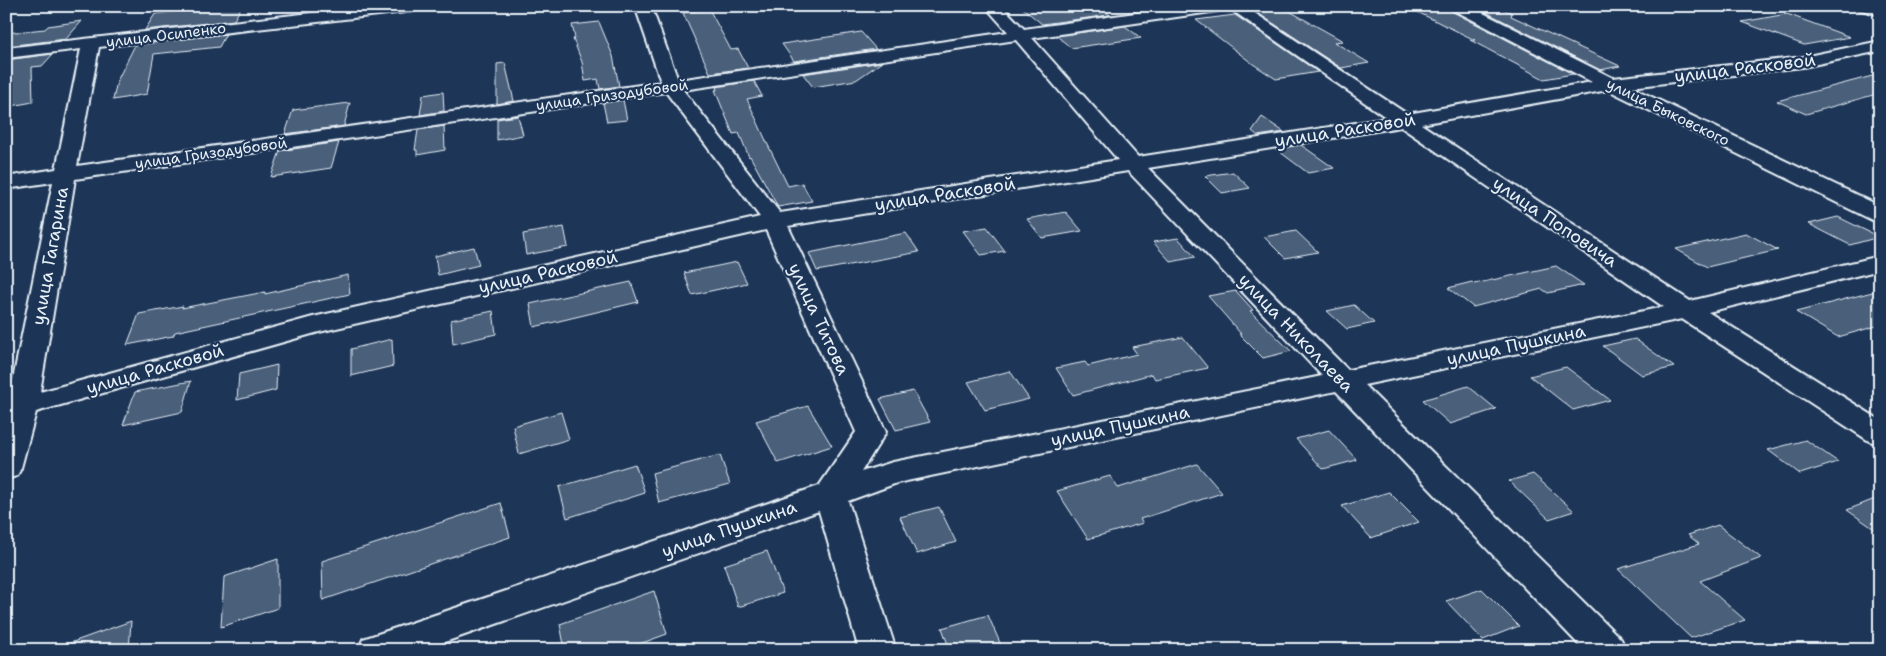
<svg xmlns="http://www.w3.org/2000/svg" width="1886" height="656" font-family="'Shantell Sans',sans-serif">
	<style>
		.building { fill: #495e7a; stroke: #e8f1f8 }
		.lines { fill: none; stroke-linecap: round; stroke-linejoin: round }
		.lane-casing { stroke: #e8f1f8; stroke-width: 4 }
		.street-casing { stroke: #e8f1f8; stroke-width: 4 }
		.lane { fill: #1d3557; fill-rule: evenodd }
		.street { fill: #1d3557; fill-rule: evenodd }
		.labels { text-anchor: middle; stroke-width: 4.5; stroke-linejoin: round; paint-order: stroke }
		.far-street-label { font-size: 15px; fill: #e8f1f8; stroke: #1d3557 }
		.street-label { font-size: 18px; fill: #e8f1f8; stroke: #1d3557 }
	</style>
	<rect width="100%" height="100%" fill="#1d3557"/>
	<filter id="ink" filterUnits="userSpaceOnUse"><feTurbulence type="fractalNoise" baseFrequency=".02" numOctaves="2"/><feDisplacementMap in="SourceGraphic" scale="10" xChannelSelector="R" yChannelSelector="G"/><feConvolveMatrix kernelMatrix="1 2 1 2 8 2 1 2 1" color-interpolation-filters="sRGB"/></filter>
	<g filter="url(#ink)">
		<g class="building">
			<path d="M228,6H242L234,20L145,30L155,14Z"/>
			<path d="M1020,6H1098L1110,15L1042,24Z"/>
			<path d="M1405,6H1447L1451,11L1573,74L1544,79L1470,40H1475Z"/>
			<path d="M1474,6H1497L1512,13L1511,16L1620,66L1600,70Z"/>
			<path d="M1284,8L1343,41L1334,42L1369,63L1341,68L1256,12Z"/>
			<path d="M709,9L731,50L738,49L748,68L710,73L683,13Z"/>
			<path d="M1787,14L1850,37L1804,45L1742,22Z"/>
			<path d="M1235,15L1318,72L1276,79L1253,64L1196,20Z"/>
			<path d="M82,21L66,39L6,46V33L45,29L48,26Z"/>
			<path d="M599,22L613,56L619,86L600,89L598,79L585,81L582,62L573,39L575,38L572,25Z"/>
			<path d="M1125,26L1141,38L1071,48L1057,36Z"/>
			<path d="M861,32L876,49L794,61L782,44Z"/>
			<path d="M226,34L219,47L154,54L147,94L113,100L117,81L135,45Z"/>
			<path d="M53,54L42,66L32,67L33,102L6,107V60Z"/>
			<path d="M882,62L856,80L813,87L803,74Z"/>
			<path d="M505,63L514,101L497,104V64Z"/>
			<path d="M1880,74V93L1806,114L1777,101Z"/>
			<path d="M754,81L762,96L747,99L768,145L788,186L802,183L812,201L778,207L750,156L749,157L739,133L733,134L715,90H717L716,87Z"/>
			<path d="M443,92L444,111L420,115L423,95Z"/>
			<path d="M623,100L627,120L607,122L603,103Z"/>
			<path d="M350,103L344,126L285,134L293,110Z"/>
			<path d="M518,116L523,135L497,140V119Z"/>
			<path d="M1262,117L1284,132L1258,136L1252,131Z"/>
			<path d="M444,126L445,150L417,155V150H415L418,130Z"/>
			<path d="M339,142L331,168L271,177L280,151Z"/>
			<path d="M1301,145L1334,168L1308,173L1276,149Z"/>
			<path d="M1233,172L1250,188L1222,193L1205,176Z"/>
			<path d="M1066,212L1082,231L1042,238L1027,219Z"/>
			<path d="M1838,217L1879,237L1850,245L1809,224Z"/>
			<path d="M564,227L568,247L526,255L523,234Z"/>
			<path d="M987,227L1005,251L981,255L963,231Z"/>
			<path d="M1296,231L1318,252L1285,258L1264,237Z"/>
			<path d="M906,233L919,252L817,271L809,253Z"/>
			<path d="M1746,233L1778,250L1707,267L1676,249Z"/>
			<path d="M1178,238L1195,257L1171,262L1153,242Z"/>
			<path d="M474,247L479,265L438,275L435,256Z"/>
			<path d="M737,262L747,283L692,295L684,273Z"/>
			<path d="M1556,266L1584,285L1548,293L1542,289L1473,307L1448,288L1472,282L1474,284Z"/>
			<path d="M348,275L350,294L175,332L173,336L127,345L139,314L183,306L182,308L265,292V294Z"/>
			<path d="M631,282L638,302L534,327L530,304Z"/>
			<path d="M1880,290V325L1838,337L1796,312Z"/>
			<path d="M1236,291L1253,310L1250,311L1291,351L1263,358L1239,334H1241L1208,296Z"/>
			<path d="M1354,305L1374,323L1347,329L1327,311Z"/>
			<path d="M493,311L496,334L453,344L451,320Z"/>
			<path d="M1183,337L1208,368L1155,379L1152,374L1073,395L1056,368L1085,362L1088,366L1137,354L1132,347Z"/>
			<path d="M392,339L393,366L351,376V349Z"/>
			<path d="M1635,339L1674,367L1642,375L1603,346Z"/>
			<path d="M277,365L276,390L237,400L239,374Z"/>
			<path d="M1566,367L1610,400L1573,410L1530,376Z"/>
			<path d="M1010,371L1029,399L985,410L968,382Z"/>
			<path d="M191,381L182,412L123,425L135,392Z"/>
			<path d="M1468,386L1496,409L1450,424L1423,400Z"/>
			<path d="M913,391L930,422L896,430L880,399Z"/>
			<path d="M808,406L832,446L778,463L756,421Z"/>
			<path d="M561,412L569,439L519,454L513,426Z"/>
			<path d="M1329,430L1357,460L1323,469L1296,439Z"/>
			<path d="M1806,440L1838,462L1800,474L1768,450Z"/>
			<path d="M720,455L730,484L659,503L652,473Z"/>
			<path d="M635,464L645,493L567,518L559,487Z"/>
			<path d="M1197,464L1222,493L1140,519L1143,523L1088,539L1057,491L1110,476L1118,488Z"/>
			<path d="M1533,474L1574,511L1549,519L1509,481Z"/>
			<path d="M1389,492L1419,522L1371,538L1342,506Z"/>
			<path d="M1880,497V533L1847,510Z"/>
			<path d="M501,503L510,537L323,600L322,561Z"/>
			<path d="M939,507L956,542L917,554L900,517Z"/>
			<path d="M1718,525L1761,558L1700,581L1745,620L1691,638L1618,569L1699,544L1688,535Z"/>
			<path d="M767,551L783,593L738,607L724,565Z"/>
			<path d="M278,559V608L221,627L224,577Z"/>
			<path d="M1482,589L1519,626L1483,640L1446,601Z"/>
			<path d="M654,591L667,634L623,650H565L560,624Z"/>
			<path d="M988,615L1003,650H950L942,628Z"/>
			<path d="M131,621L129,650H60L59,647Z"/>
		</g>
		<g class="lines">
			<defs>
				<path id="lane" d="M1847,6H1862L1880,10V15Z"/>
				<g id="street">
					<path d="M371,6H422L419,9L414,11L99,47L77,166L661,82L635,6H651L678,80L1008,32L985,6H1002L1024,29L1184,6H1244L1407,114L1592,82L1452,9L1449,6H1469L1613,78L1803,57L1880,41V51L1803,67L1631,87L1880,206V222L1872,220L1608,90L1421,124L1690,301L1880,256V270L1708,312L1880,420V444L1869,441L1682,319L1364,385L1621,639L1626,650H1584L1336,391L897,483L848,501L896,650H859L819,511L422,650H358L363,639L819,486L856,432L766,230L319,332L36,412L21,468L17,476L6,479V414L53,182L6,189V177L56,169L81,49L6,58V48ZM1226,6L1387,118L1138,157L1032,38L1218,11L1223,9ZM1016,40L1118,160L780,213L683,90ZM666,92L760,217L313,317L40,392L75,179ZM1401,127L1664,307L1348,370L1148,168ZM1128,171L1322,376L893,462L861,472L886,432L788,226Z"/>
					<path d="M1870,6H1880V12L1873,9Z"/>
				</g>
			</defs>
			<use href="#lane" class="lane-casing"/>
			<use href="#street" class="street-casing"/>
			<use href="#lane" class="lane"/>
			<use href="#street" class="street"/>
		</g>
	</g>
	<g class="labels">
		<g class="far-street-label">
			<text transform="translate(166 35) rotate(-7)" y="5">улица Осипенко</text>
			<text transform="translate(612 95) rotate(-8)" y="5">улица Гризодубовой</text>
			<text transform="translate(1668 112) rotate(26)" y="5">улица Быковского</text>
			<text transform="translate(211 153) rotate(-8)" y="5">улица Гризодубовой</text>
		</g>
		<g class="street-label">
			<text transform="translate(1745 68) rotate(-7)" y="6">улица Расковой</text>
			<text transform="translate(1345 130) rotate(-9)" y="6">улица Расковой</text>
			<text transform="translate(945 194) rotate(-9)" y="6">улица Расковой</text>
			<text transform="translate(1555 222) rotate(34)" y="6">улица Поповича</text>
			<text transform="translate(50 256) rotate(-80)" y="6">улица Гагарина</text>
			<text transform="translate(548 272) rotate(-13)" y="6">улица Расковой</text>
			<text transform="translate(819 319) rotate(65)" y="6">улица Титова</text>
			<text transform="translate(1296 333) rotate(46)" y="6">улица Николаева</text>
			<text transform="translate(1516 345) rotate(-12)" y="6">улица Пушкина</text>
			<text transform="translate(155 369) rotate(-16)" y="6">улица Расковой</text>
			<text transform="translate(1120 426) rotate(-12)" y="6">улица Пушкина</text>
			<text transform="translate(729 529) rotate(-19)" y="6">улица Пушкина</text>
		</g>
	</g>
	<rect width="1886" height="656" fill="none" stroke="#1d3557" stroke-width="25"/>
	<rect x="12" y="12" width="1861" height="631" fill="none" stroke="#e8f1f8" stroke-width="2" filter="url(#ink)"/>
</svg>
